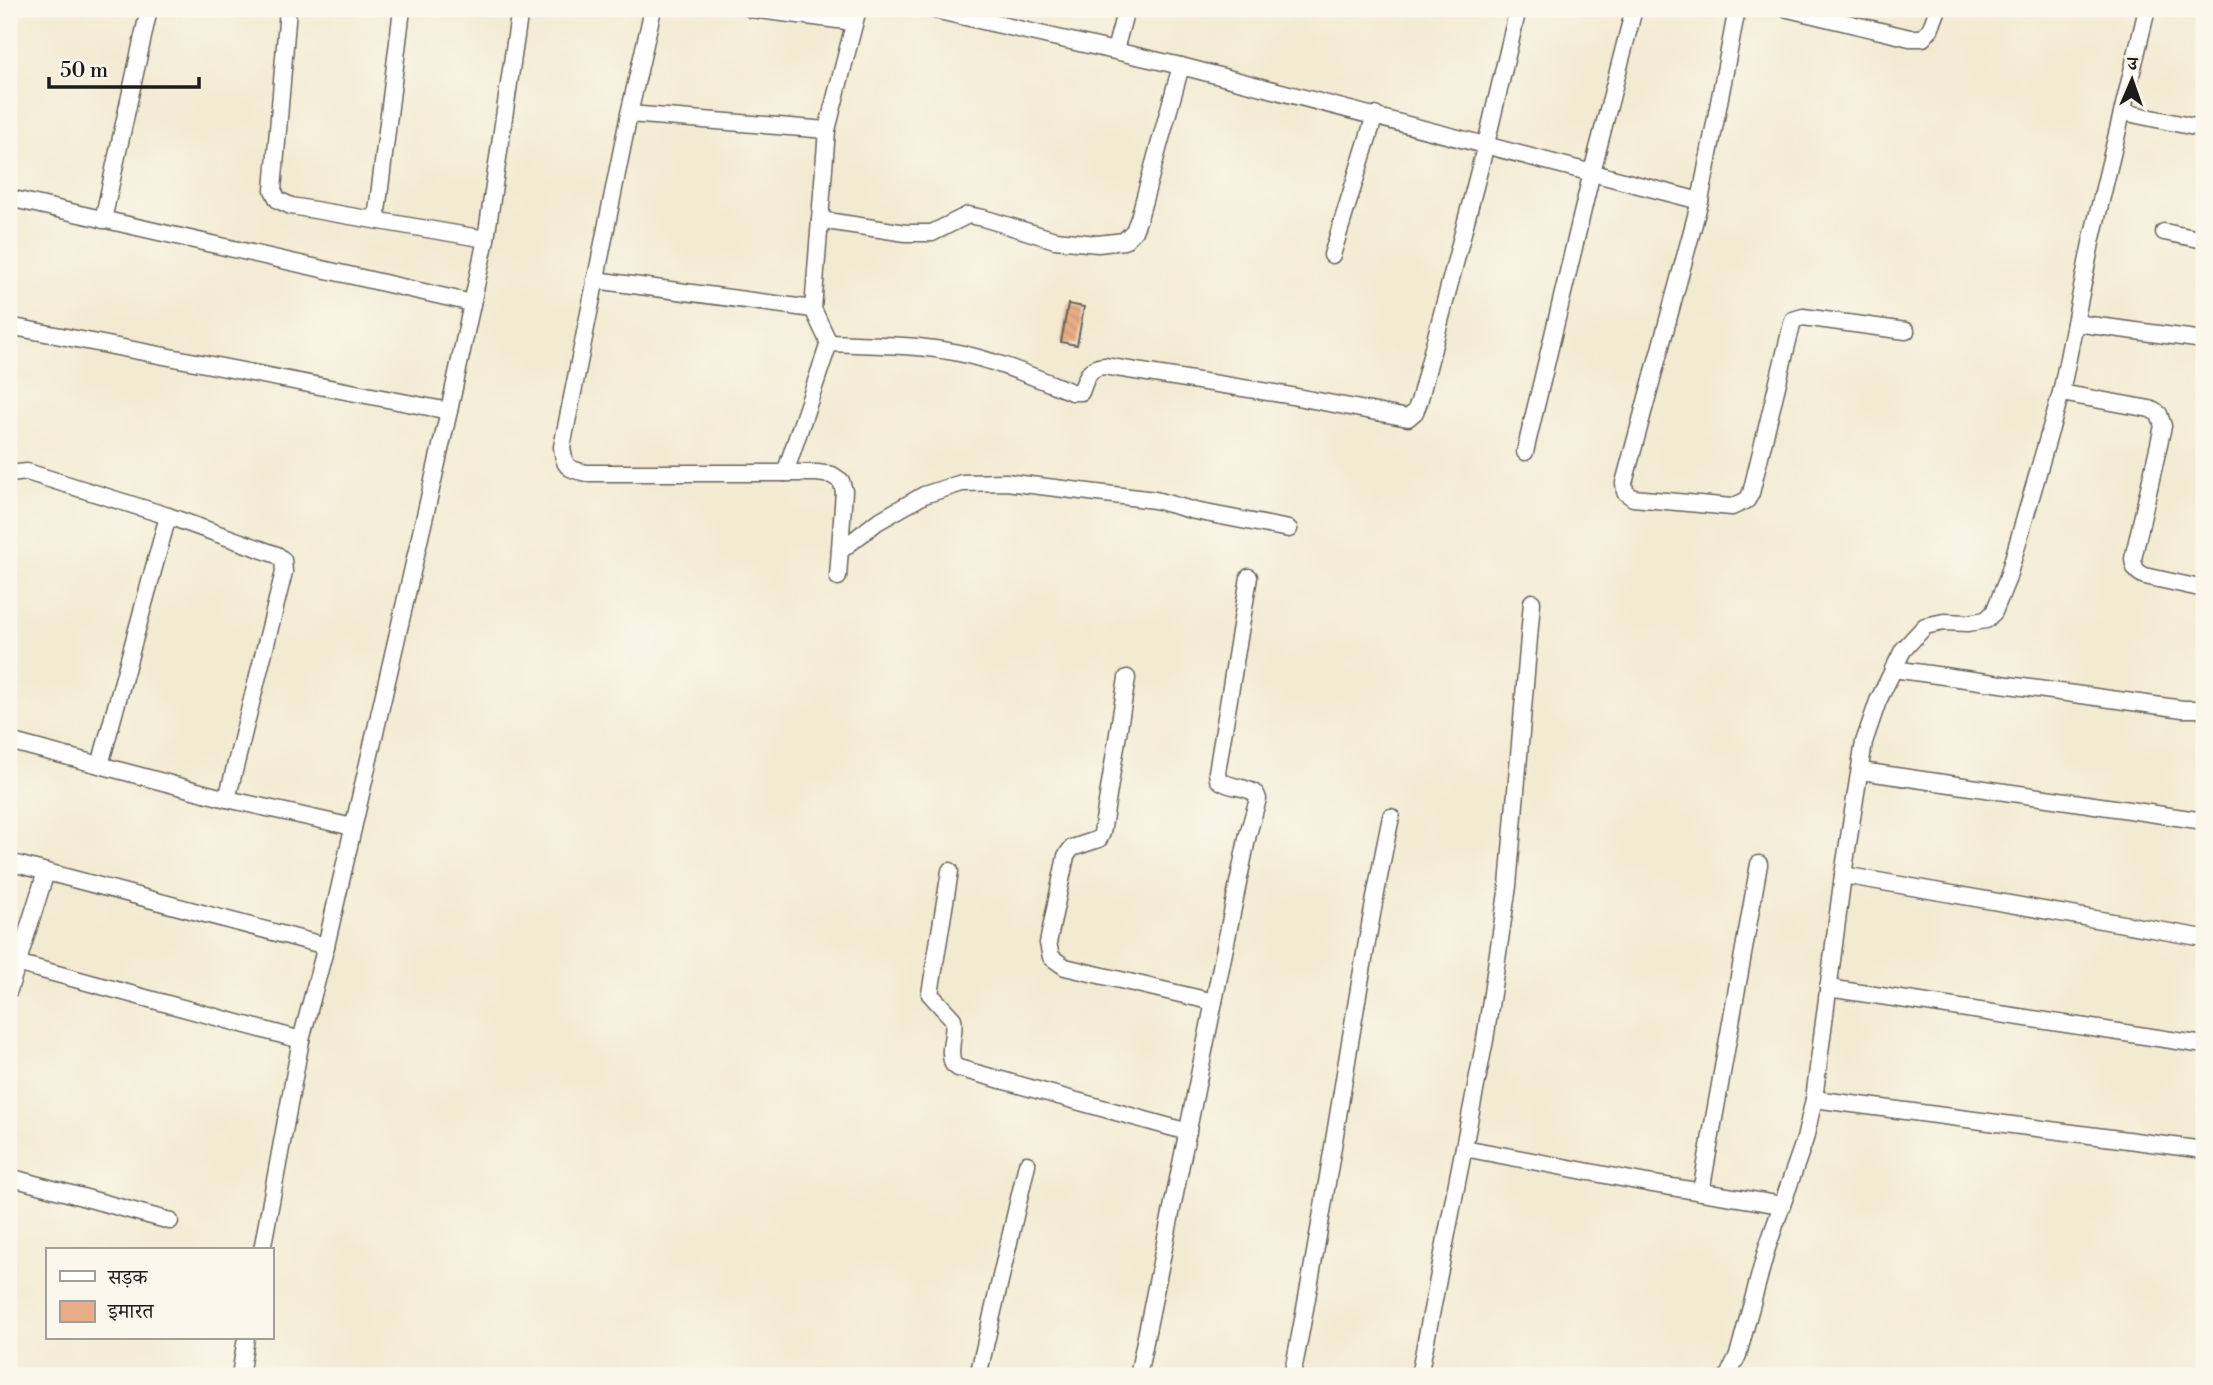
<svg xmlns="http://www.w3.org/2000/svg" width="2213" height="1385" font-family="'Libre Bodoni','Noto Serif Devanagari',serif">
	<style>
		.building { fill: url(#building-back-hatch) }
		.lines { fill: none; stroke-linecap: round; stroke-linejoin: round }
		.minor-casing { stroke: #67645c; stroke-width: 19 }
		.minor { stroke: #fff; stroke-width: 16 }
	</style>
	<defs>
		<pattern id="building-back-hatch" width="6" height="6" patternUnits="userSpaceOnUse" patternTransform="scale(1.75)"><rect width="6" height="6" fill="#e9ae87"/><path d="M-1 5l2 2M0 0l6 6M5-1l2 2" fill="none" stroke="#c79574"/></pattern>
	</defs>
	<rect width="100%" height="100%" fill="#fbf7ec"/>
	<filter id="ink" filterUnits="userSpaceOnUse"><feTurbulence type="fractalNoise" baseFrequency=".0143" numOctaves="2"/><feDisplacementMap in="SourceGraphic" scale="14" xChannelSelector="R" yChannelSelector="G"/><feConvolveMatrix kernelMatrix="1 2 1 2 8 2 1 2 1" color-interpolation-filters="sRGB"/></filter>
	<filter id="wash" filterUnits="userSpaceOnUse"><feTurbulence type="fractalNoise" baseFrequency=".00686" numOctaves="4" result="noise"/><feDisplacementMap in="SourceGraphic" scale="28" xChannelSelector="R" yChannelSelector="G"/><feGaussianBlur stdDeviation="1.57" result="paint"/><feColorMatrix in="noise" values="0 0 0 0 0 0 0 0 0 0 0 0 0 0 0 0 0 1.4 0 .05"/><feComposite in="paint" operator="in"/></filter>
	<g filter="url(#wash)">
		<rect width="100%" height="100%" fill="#f3ead2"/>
		<g id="blocks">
			<path class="building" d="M1068,304L1084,307L1077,345L1061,342Z"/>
		</g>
	</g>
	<g filter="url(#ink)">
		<use href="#blocks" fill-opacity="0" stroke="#67645c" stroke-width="2"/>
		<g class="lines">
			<defs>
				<g id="minor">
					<path d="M288,9L273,190L278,200L291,206L486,239"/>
					<path d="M653,9L629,114L562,447C565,468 566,468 586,473H817L832,475L841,481L844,491L838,577"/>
					<path d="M751,9L854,22"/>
					<path d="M930,9L1181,66L1700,201"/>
					<path d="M1737,9L1700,201L1624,483L1625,492L1633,498L1732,507L1747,500L1751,493L1793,320L1803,317L1906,331"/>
					<path d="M1788,9L1910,38H1923L1930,30L1938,9"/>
					<path d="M1115,50L1126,9"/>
					<path d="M2123,112L2204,129"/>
					<path d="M629,114L827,130"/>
					<path d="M9,198L472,303"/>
					<path d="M103,220L149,9"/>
					<path d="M376,220L402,9"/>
					<path d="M820,220L906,233H932L968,215L983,218L1055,240L1098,244L1124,241L1134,231L1139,218L1181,66"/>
					<path d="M2164,232L2204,240"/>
					<path d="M1332,255L1375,115"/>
					<path d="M595,280L813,309"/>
					<path d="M2075,323L2204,340"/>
					<path d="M9,326L449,411"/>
					<path d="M829,343C870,345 913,344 954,352C995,360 1034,377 1072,392H1081C1086,379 1088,367 1104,366L1281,394L1408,418L1415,412L1419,402L1486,144L1518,9"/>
					<path d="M2061,393L2150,409L2159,414L2163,426L2133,559C2134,568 2136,572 2145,576L2204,589"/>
					<path d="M1525,452L1592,172L1634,9"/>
					<path d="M785,473L829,343L813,309L827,130L858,9"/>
					<path d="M9,474L27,472L168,516"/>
					<path d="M840,551L877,522L924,495L962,483L1006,482L1155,500L1195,511L1289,529"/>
					<path d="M1893,669L2183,709H2204"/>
					<path d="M1127,678L1102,833L1099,839L1072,848L1066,856L1048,943L1051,957L1065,967L1214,1002"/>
					<path d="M9,741L227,799L353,827"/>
					<path d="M100,765L168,516L277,555L283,560L284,572L227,799"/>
					<path d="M1861,771L2204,821"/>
					<path d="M9,862L326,946"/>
					<path d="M950,871L930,994L953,1019C956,1034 947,1049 953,1064L958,1068L1188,1132"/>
					<path d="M1843,875L2204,938"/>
					<path d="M9,961L301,1040"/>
					<path d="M1828,988L2204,1045"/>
					<path d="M9,990L46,872"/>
					<path d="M1814,1099L2204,1150"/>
					<path d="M1464,1148L1647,1183L1782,1205"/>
					<path d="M9,1177L170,1221"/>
					<path d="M1701,1192L1759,864"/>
					<path d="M262,1250L301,1040L326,946L449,411L486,239L520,9"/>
					<path d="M240,1376L246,1338"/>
					<path d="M978,1376L1027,1164"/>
					<path d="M1138,1376L1248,834L1258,799L1256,794C1245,785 1229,789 1218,779L1217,772L1249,577"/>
					<path d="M1292,1376C1330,1191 1352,1003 1391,817"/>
					<path d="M1419,1376L1485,1040L1508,886L1532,602"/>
					<path d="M1728,1376L1738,1355L1767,1248L1805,1139L1814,1099L1843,875L1864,742L1878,701L1903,650L1925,626L1944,622L1968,623L1986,620L1994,612L2007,580L2061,393L2092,238L2147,9"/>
				</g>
			</defs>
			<use href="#minor" class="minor-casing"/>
			<use href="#minor" class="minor"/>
		</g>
	</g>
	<rect width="2213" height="1385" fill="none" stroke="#fbf7ec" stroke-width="35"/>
	<rect x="46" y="1248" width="228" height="91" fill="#fbf7ec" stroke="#a29f99" stroke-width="2"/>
	<rect x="60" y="1271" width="35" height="10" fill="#ffffff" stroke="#a29f99" stroke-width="2"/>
	<text x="108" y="1284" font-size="21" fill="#1c1c1c">सड़क</text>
	<rect x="60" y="1301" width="35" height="21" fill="#e9ae87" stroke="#a29f99" stroke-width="2"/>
	<text x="108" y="1318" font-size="21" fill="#1c1c1c">इमारत</text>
	<g transform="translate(2132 80) rotate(2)" stroke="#fbf7ec" stroke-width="5" paint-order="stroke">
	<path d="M0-5L12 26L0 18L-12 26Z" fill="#1c1c1c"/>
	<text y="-10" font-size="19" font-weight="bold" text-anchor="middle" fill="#1c1c1c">उ</text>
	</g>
	<path d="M49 77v10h150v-10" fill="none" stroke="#1c1c1c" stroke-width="3.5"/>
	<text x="60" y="77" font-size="21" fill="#1c1c1c" stroke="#fbf7ec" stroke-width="5" paint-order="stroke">50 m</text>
</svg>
